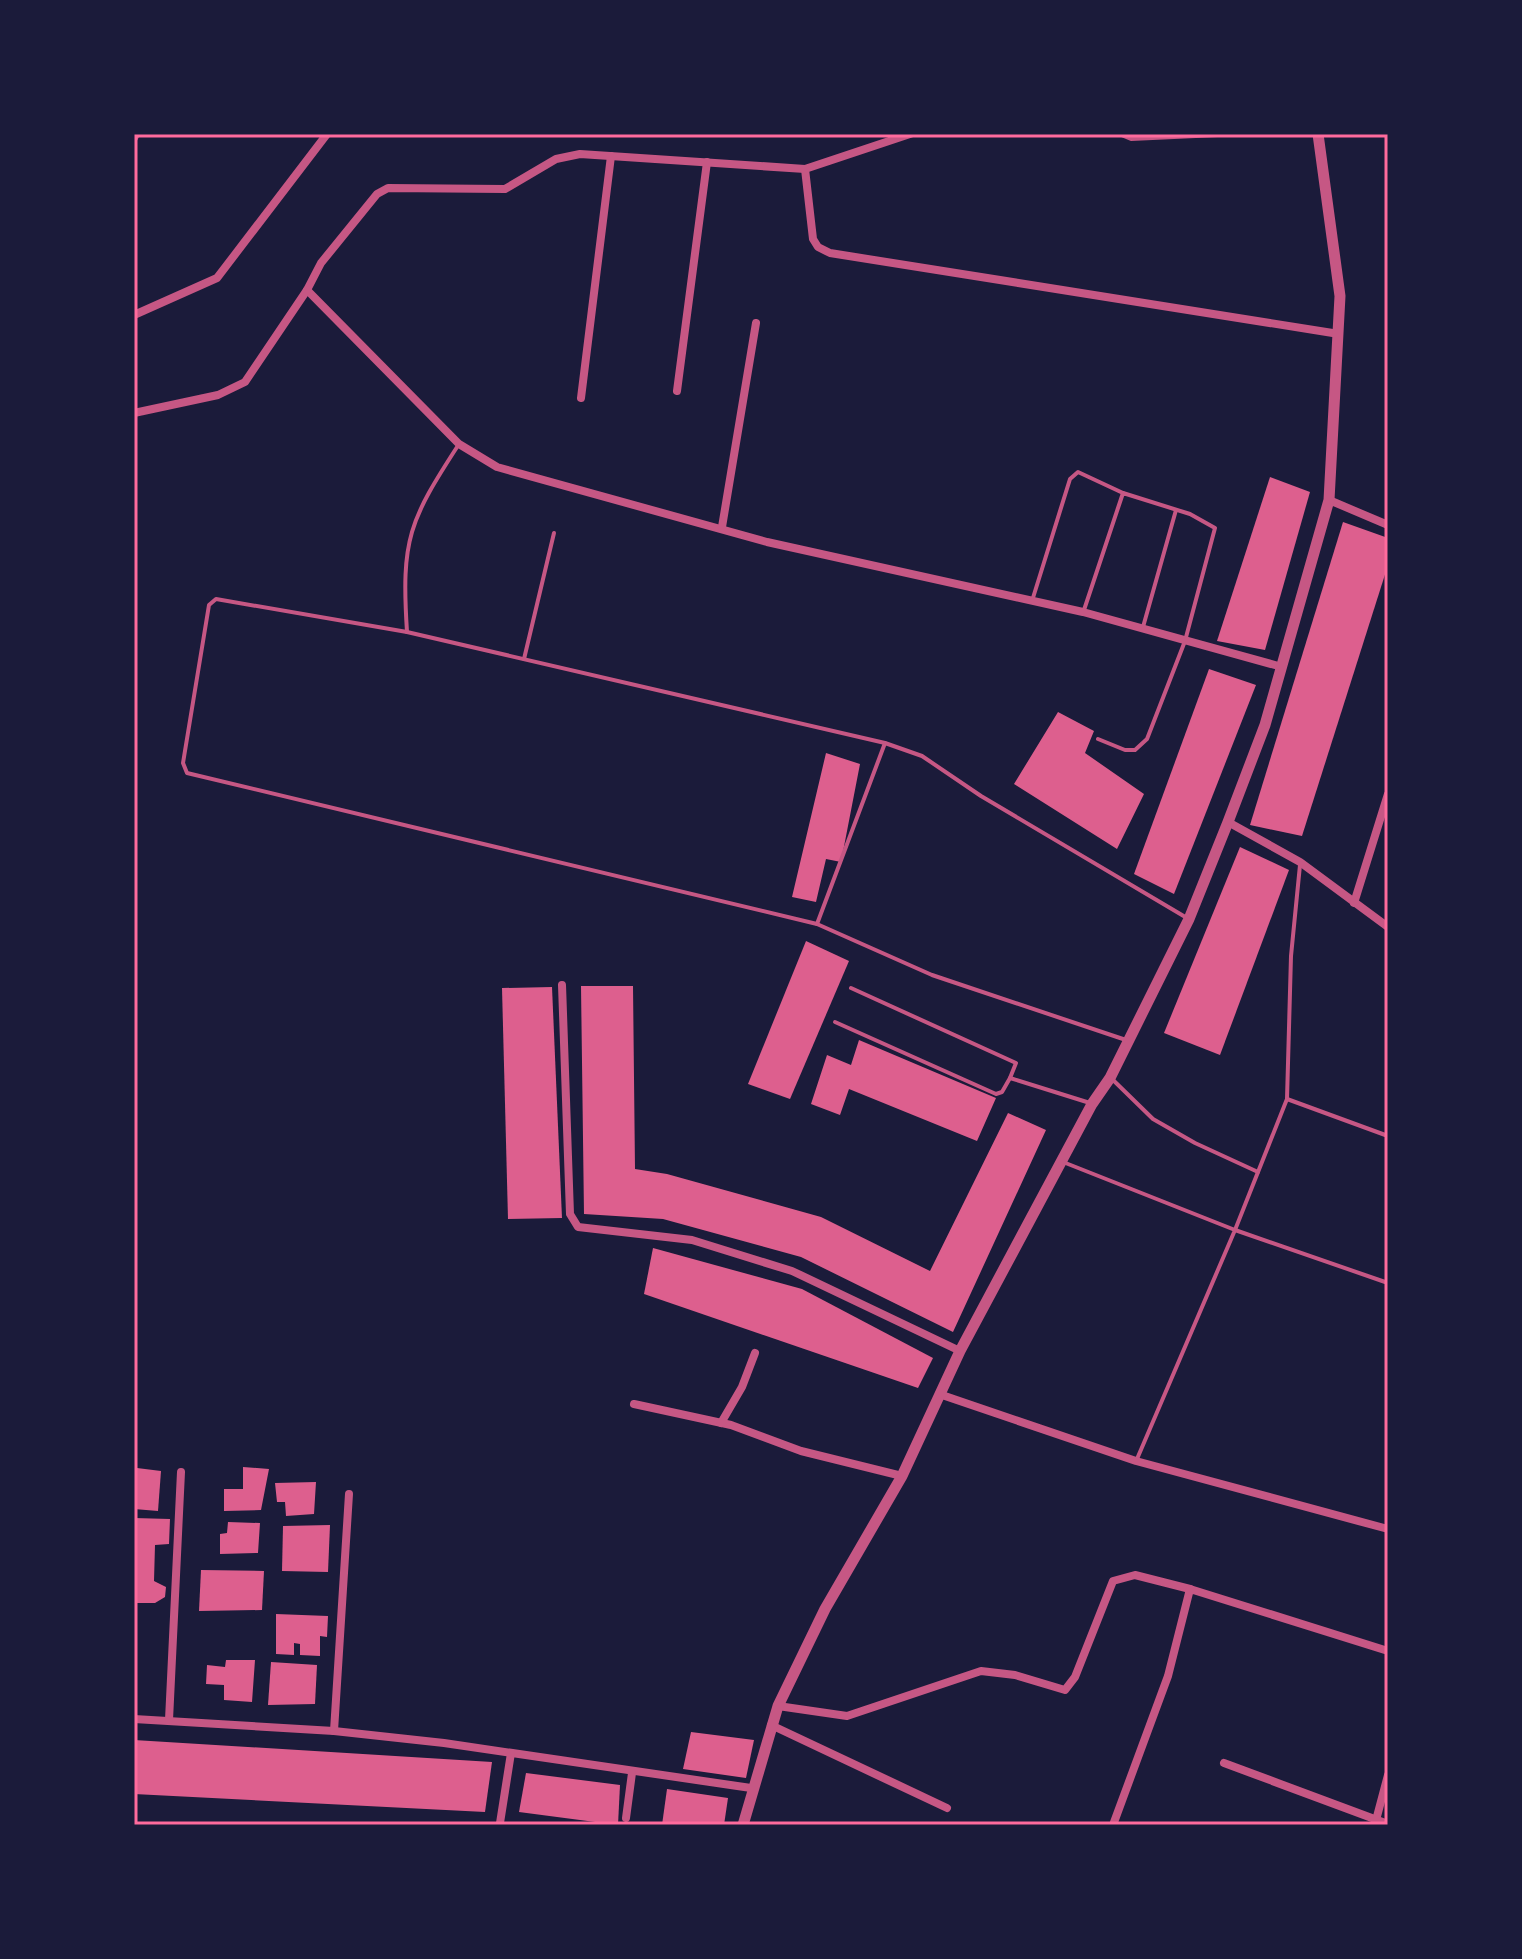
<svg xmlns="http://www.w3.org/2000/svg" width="1522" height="1959" font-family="'Source Sans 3',sans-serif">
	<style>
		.building { fill: #dd5f8e }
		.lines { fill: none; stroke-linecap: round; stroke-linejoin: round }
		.service { stroke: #c65784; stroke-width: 4 }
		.minor { stroke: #c65784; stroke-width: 8 }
		.tertiary { stroke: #c65784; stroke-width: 11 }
		.neatline { fill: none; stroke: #ff6b9d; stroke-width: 3 }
	</style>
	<rect width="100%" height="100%" fill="#1b1b3a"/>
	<g class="building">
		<path d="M1270,477L1310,492L1265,650L1217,641Z"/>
		<path d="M1343,522L1388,538V565L1302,836L1250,825Z"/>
		<path d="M1209,669L1256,685L1174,894L1134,874Z"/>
		<path d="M1058,712L1094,731L1085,753L1144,794L1117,849L1014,784Z"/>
		<path d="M826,753L860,764L841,862L826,859L816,902L792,897Z"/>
		<path d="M1240,847L1289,870L1220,1055L1164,1033Z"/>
		<path d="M806,941L849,961L790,1099L748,1084Z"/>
		<path d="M581,986H633L635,1169L667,1174L821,1217L930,1271L1008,1113L1046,1130L953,1332L801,1257L663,1219L584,1214Z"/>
		<path d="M552,987L562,1218L508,1219L502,988Z"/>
		<path d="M859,1040L996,1098L977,1141L849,1089L840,1115L811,1104L827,1055L851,1065Z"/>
		<path d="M653,1248L802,1289L933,1358L918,1388L644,1294Z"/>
		<path d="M243,1467L269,1469L261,1510L224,1511V1489H243Z"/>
		<path d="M137,1468L161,1471L158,1511L134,1509Z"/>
		<path d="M316,1482L314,1514L286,1516L285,1502H277L275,1483Z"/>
		<path d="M134,1518L170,1519L169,1544L155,1545L154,1581L166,1587L165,1597L155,1603H134Z"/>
		<path d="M228,1522L260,1523L258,1553L220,1554V1534L227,1533Z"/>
		<path d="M330,1525L328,1572L282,1571L283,1526Z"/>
		<path d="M201,1570L264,1571L262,1610L199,1611Z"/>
		<path d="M276,1614L328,1616L327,1637L320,1636V1656L300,1655V1644L294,1643V1655L276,1654Z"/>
		<path d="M226,1660H255L252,1702L224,1700V1685L206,1684L207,1665L225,1667Z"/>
		<path d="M271,1662L317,1665L315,1704L268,1705Z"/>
		<path d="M691,1732L754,1740L746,1778L683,1769Z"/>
		<path d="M134,1740L492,1762L485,1812L134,1794Z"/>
		<path d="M526,1773L620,1785L618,1825L519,1812Z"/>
		<path d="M667,1789L728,1798L724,1825H662Z"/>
	</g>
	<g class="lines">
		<g class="service">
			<path d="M1119,134L1131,139L1239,134"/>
			<path d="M1032,601L1070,479L1078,472L1123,493"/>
			<path d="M1084,610L1123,493L1190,514L1215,528L1185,641L1147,739L1135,750H1125L1098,739"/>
			<path d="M1143,627L1176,510"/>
			<path d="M407,632C401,539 409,521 459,444"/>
			<path d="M524,659L554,533"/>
			<path d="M1300,865L1291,956L1287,1099L1235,1230L1388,1283"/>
			<path d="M817,924L885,743"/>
			<path d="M851,988L1016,1063L1010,1078L1090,1103"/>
			<path d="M835,1022L996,1094L1002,1092L1010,1078"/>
			<path d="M1126,1040L932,975L817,924L187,773L183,763L209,605L216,599L407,632L885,743L922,756L981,796L1187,918"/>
			<path d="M1112,1079L1153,1119L1195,1143L1258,1172"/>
			<path d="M1287,1099L1388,1136"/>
			<path d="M1063,1162L1235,1230L1137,1459"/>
		</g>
		<g class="minor">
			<path d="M134,138L136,134"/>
			<path d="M805,169L813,239L818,247L830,253L1339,334"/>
			<path d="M307,290L459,444L497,467L767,542L1083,612L1282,667"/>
			<path d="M134,315L217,278L327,134"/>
			<path d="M677,391L707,162"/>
			<path d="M581,398L611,156"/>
			<path d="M134,413L218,395L245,382L307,290L321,263L377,194L388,188L505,189L556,159L580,154L805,169L910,134"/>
			<path d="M1329,500L1388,525"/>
			<path d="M722,527L756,323"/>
			<path d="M1228,822L1300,862L1388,927"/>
			<path d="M1354,903L1388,794"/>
			<path d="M562,985L570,1214L578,1227L692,1240L792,1271L960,1351"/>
			<path d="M942,1395L1136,1461L1388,1529"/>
			<path d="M634,1404L731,1425L801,1451L902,1476"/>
			<path d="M721,1423L742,1387L755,1353"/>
			<path d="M778,1706L847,1716L981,1671L1015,1675L1065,1690L1075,1677L1113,1581L1135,1575L1190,1589"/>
			<path d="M134,1719L334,1731L444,1743L751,1788"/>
			<path d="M169,1720L181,1472"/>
			<path d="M771,1725L947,1808"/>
			<path d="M334,1731L349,1494"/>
			<path d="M1224,1763L1388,1824"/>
			<path d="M626,1818L632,1773"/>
			<path d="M500,1823L511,1753"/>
			<path d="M1375,1824L1388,1775"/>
			<path d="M1113,1825L1168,1676L1190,1589L1388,1651"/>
		</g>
		<path class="tertiary" d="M743,1825L778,1706L825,1609L902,1476L960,1351L1092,1104L1110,1078L1189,919L1228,822L1265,725L1329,500L1340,296L1318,134"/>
	</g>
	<rect width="1522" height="1959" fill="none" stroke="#1b1b3a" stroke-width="272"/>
	<rect x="136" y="136" width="1250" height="1687" class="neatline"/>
</svg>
